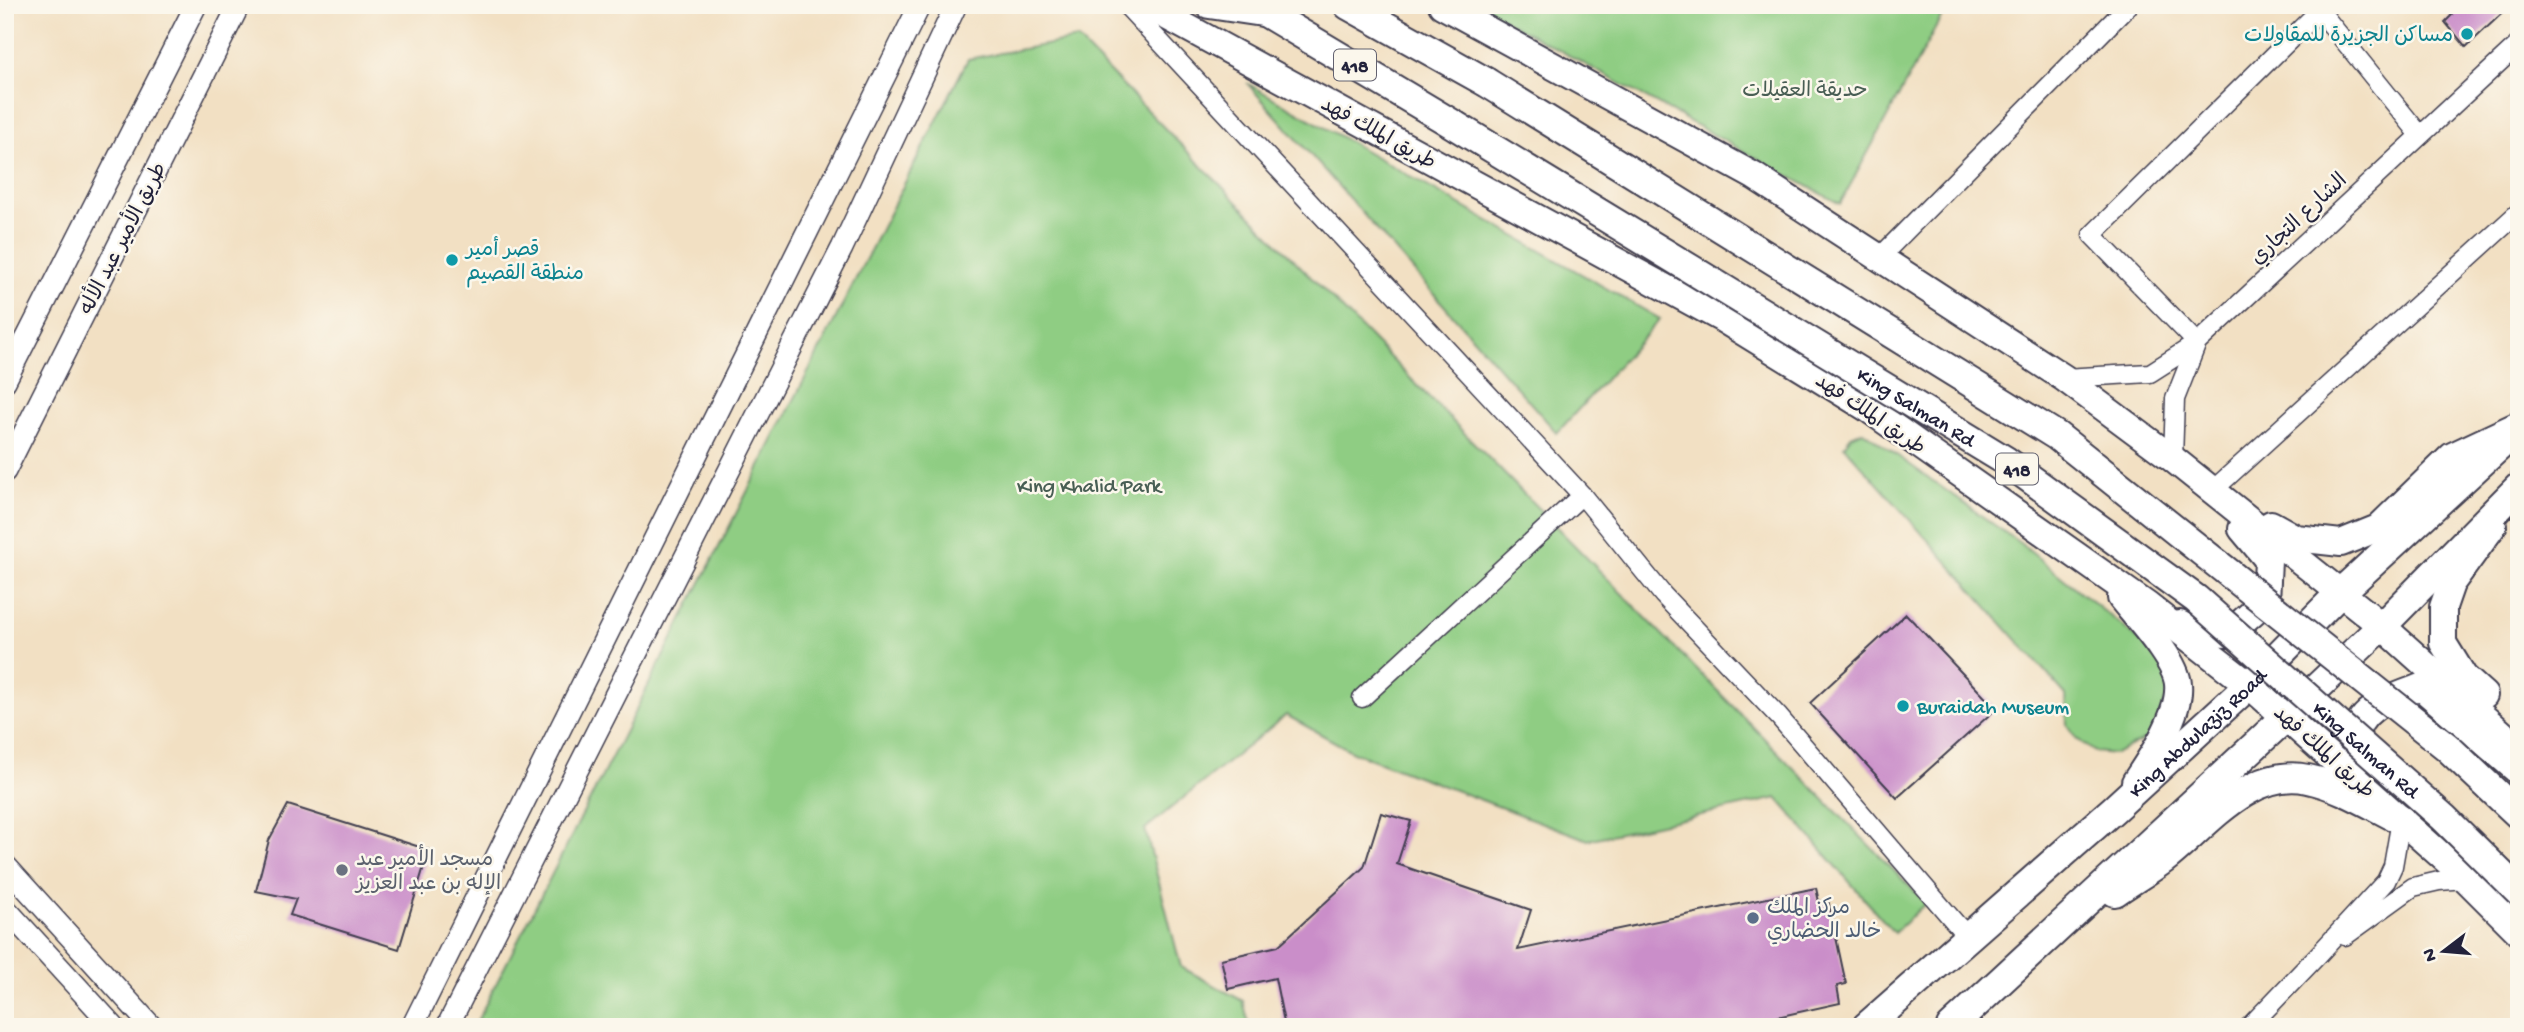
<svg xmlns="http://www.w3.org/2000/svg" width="2524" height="1032" font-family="'Gochi Hand','Playpen Sans Arabic',sans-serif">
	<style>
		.green { fill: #8fcd83; stroke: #58785f; stroke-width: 2 }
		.building { fill: #ca8ec9 }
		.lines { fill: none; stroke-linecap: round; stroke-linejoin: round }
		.minor-casing { stroke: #413e4f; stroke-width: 21 }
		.tertiary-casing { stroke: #413e4f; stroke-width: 24 }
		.primary-casing { stroke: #413e4f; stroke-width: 30 }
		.trunk-casing { stroke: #413e4f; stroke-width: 32 }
		.minor { stroke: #fff; stroke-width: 18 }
		.tertiary { stroke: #fff; stroke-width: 21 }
		.primary { stroke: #fff; stroke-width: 26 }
		.trunk { stroke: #fff; stroke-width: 28 }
		.trunk-bridge-casing { stroke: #413e4f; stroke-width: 32; stroke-linecap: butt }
		.trunk-bridge { stroke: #fff; stroke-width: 28 }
		.culture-dot { fill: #0f9aa8; stroke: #fbf7ec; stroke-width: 2.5 }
		.worship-dot { fill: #6b7280; stroke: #fbf7ec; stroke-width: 2.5 }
		.service-dot { fill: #5c6f8a; stroke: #fbf7ec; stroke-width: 2.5 }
		.labels { text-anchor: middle; stroke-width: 5; stroke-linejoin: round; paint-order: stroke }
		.shield { fill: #fbf7ec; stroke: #636270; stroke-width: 2 }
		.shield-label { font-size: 19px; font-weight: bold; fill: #22223b }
		.culture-label { font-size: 21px; fill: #0d838f; stroke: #fbf7ec; text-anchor: start }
		.park-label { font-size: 21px; fill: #485e54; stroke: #fbf7ec }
		.street-label { font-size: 21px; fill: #22223b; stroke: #fbf7ec }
		.worship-label { font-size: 21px; fill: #5b616d; stroke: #fbf7ec; text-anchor: start }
		.service-label { font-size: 21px; fill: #4e5e75; stroke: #fbf7ec; text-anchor: start }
	</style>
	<rect width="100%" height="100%" fill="#fbf7ec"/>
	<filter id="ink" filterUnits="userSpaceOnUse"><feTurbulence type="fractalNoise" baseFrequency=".0143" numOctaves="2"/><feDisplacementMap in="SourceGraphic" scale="14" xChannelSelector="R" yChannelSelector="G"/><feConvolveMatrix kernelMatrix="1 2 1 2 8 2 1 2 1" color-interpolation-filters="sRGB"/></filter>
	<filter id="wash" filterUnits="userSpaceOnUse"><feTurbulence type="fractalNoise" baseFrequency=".00686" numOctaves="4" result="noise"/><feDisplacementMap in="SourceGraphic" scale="28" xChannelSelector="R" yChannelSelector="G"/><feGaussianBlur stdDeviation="1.57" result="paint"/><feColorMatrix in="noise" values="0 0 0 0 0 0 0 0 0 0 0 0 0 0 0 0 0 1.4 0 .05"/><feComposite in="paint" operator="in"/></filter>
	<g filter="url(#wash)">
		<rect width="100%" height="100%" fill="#f2e0c3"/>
		<g class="green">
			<path d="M1477,5H1948L1840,204Z"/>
			<path d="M1077,39L1926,903L1894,933L1777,798L1588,840L1353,752L1286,715L1145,829L1181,967L1243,1001L1250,1027H474L968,59Z"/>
			<path d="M1247,83L1660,319L1557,433Z"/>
			<path d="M1863,431L2021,544L2163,659L2172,686L2150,737L2115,754L2095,752L2077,739L2067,725L2066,695L1844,446L1851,436Z"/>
		</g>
		<g id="blocks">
			<g class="building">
				<path d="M2441,5H2511L2466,47L2445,22L2452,15Z"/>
				<path d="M1906,614L1996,709L1897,798L1810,703Z"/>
				<path d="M288,805L429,850L399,949L290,915L296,899L256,891L269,840Z"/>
				<path d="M1381,813L1411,821L1397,864L1531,910L1518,950L1816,888L1819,902L1828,900L1846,984L1837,986L1840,1003L1731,1027H1285L1275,978L1228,989L1221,959L1278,946L1364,867Z"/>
			</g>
		</g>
	</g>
	<g filter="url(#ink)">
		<use href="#blocks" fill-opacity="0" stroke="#413e4f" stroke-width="2"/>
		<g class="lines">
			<defs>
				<g id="minor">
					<path d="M1126,5L1582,495L1663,595L1779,717L1958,926L1970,937"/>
					<path d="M2320,11L2420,135"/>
					<path d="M1879,258L2129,5"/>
					<path d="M2197,343L2092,235L2325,5"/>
					<path d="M2064,378L2150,373L2197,343"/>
					<path d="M2173,459L2175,399L2197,343L2519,44"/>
					<path d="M2212,491L2519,212"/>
					<path d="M1362,698L1582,495"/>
					<path d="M2345,936L2413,887L2439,881L2466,879"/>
					<path d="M2249,1027L2319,954L2386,881L2393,866L2401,820"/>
				</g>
				<g id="tertiary">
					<path d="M5,381L196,5"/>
					<path d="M5,471L239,5"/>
					<path d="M5,865L152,1027"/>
					<path d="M5,908L114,1027"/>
					<path d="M412,1027L920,5"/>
					<path d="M447,1027L842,248L956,5"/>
				</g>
				<g id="primary">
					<path d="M1146,5L1719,317L1867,408L2148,606L2249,685L2453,866L2519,932"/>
					<path d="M1209,5L1269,14"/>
					<path d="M1442,5L1754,176L2064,378L2173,459L2382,626L2519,749"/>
					<path d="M2271,524L2296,538L2341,543L2378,528L2452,456L2516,426"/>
					<path d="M2121,598C2136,617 2176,660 2178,684C2181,714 2151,758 2135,782"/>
					<path d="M2180,624L2196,633L2228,634L2266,601L2268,560L2242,529"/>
					<path d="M2484,695L2464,677L2443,643V607L2451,584L2493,526"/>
					<path d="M2361,759C2359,755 2355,748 2355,744C2353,708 2395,697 2421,687L2519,772"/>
				</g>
				<g id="trunk">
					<path d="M1253,5L1456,126"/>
					<path d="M1348,5L1486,82"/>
					<path d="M2115,892C2131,881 2148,871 2164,859C2204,828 2250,766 2308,779C2341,786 2371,805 2401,820"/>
					<path id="s1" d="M1866,1027L2114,809L2249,685L2340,593L2519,428"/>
					<path d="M1951,1027L2287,716L2382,626L2519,487"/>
				</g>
			</defs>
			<use href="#minor" class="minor-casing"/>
			<use href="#tertiary" class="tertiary-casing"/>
			<use href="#primary" class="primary-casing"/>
			<use href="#trunk" class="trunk-casing"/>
			<use href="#minor" class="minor"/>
			<use href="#tertiary" class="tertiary"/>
			<use href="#primary" class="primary"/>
			<use href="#trunk" class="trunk"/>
			<defs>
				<g id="trunk-bridge">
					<path d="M1486,82L2057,436L2447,747L2519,815"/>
					<path id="s2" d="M1456,126L2006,461L2196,599L2444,818L2519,892"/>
				</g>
			</defs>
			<use href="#trunk-bridge" class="trunk-bridge-casing"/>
			<use href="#trunk-bridge" class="trunk-bridge"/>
		</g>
	</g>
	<g class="culture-dot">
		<circle cx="2467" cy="34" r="7"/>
		<circle cx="452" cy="260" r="7"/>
		<circle cx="1903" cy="706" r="7"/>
	</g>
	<circle class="worship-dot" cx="342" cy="870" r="7"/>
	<circle class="service-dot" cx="1753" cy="918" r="7"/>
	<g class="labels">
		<g class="shield">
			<rect x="1334" y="49.5" width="42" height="31" rx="5"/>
			<rect x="1996" y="453.5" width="42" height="31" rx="5"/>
		</g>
		<g class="shield-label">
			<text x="1355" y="72">418</text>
			<text x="2017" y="476">418</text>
		</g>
		<g class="culture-label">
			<text x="2453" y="41" text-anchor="end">مساكن الجزيرة للمقاولات</text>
			<text x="466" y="255">قصر أمير<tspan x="466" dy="24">منطقة القصيم</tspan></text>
			<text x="1917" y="713">Buraidah Museum</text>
		</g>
		<g class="park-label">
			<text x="1805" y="96">حديقة العقيلات</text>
			<text x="1089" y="492">King Khalid Park</text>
		</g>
		<g class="street-label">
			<text transform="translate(1379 132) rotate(29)" y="7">طريق الملك فهد</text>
			<text transform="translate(2298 218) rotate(-43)" y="7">الشارع التجاري</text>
			<text transform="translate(122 238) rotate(-63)" y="7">طريق الأمير عبد الأله</text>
			<text dy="7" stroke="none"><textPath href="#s2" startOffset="539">King Salman Rd</textPath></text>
			<text transform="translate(1871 413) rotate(34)" y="7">طريق الملك فهد</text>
			<text dy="7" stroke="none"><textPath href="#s1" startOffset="443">King Abdulaziz Road</textPath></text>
			<text dy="7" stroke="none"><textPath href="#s2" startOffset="1106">King Salman Rd</textPath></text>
			<text transform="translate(2325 751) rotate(42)" y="7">طريق الملك فهد</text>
		</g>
		<g class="worship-label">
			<text x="356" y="865">مسجد الأمير عبد<tspan x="356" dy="24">الإله بن عبد العزيز</tspan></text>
		</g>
		<g class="service-label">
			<text x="1767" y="913">مركز الملك<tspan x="1767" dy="24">خالد الحضاري</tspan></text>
		</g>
	</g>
	<rect width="2524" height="1032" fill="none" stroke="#fbf7ec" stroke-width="28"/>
	<g transform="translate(2444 951) rotate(254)" stroke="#fbf7ec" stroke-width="5" paint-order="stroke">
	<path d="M0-5L12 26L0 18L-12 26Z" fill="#22223b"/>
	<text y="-10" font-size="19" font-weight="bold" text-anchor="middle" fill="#22223b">N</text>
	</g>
</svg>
